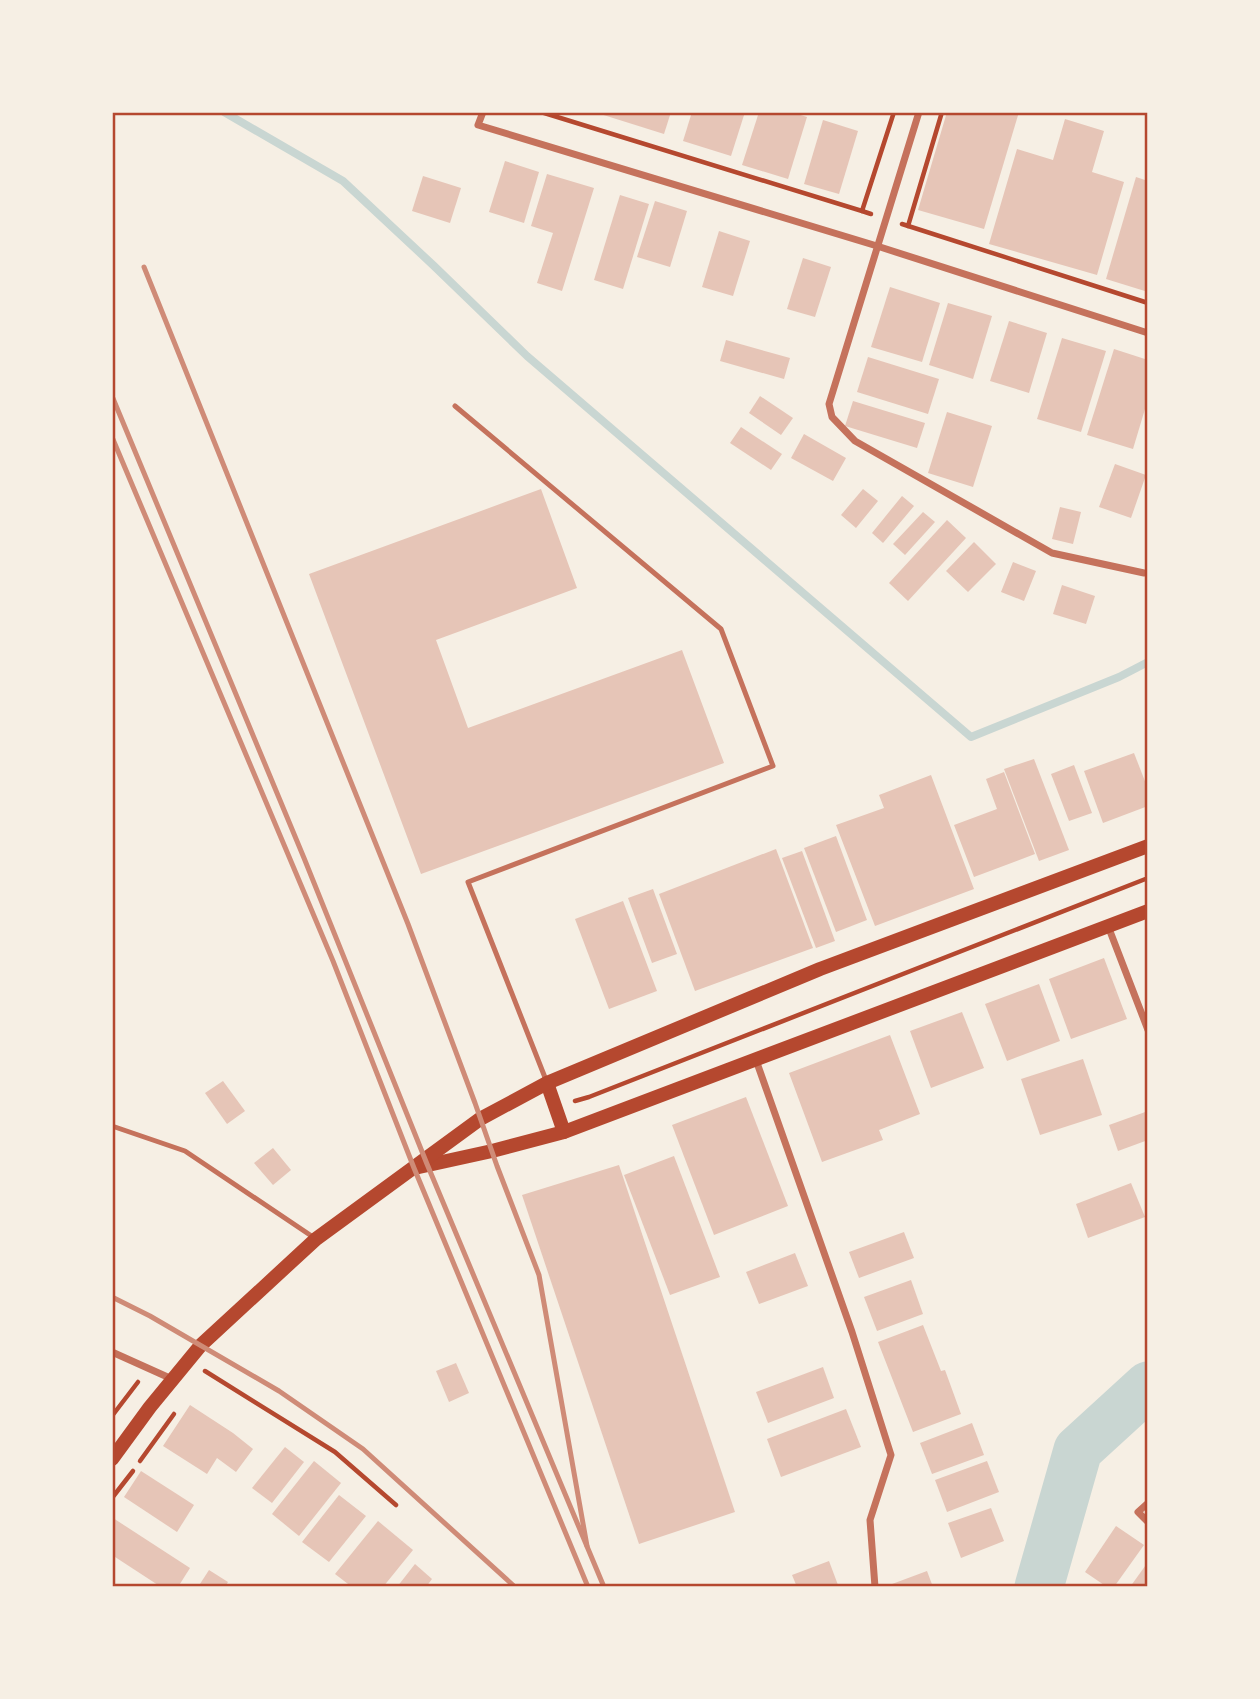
<svg xmlns="http://www.w3.org/2000/svg" width="1260" height="1699" font-family="Arial,sans-serif">
	<style>
		.lines { fill: none; stroke-linecap: round; stroke-linejoin: round }
		.stream { stroke: #c9d6d2; stroke-width: 8 }
		.river { stroke: #c9d6d2; stroke-width: 49 }
		.building { fill: #e6c5b7 }
		.path { stroke: #b5482f; stroke-width: 4.5 }
		.service { stroke: #c5725c; stroke-width: 5 }
		.minor { stroke: #c5725c; stroke-width: 7 }
		.secondary { stroke: #b5482f; stroke-width: 14 }
		.rail { stroke: #cf8b77; stroke-width: 5 }
		.neatline { fill: none; stroke: #b5482f; stroke-width: 2.5 }
	</style>
	<rect width="100%" height="100%" fill="#f6efe4"/>
	<g class="lines">
		<path class="stream" d="M224,112L343,181L433,265L527,356L971,737L1119,677L1148,662"/>
		<path class="river" d="M1039,1587L1078,1450L1148,1386"/>
	</g>
	<g class="building">
		<path d="M594,112H671L664,134Z"/>
		<path d="M692,112H745L731,156L683,141Z"/>
		<path d="M759,112H791L807,117L788,179L742,165Z"/>
		<path d="M947,112H1019L984,229L918,210Z"/>
		<path d="M1065,119L1104,131L1092,172L1124,182L1097,275L989,244L1017,149L1053,160Z"/>
		<path d="M823,120L858,131L839,194L804,184Z"/>
		<path d="M505,161L539,172L524,223L489,212Z"/>
		<path d="M547,174L594,188L562,291L537,283L553,233L531,226Z"/>
		<path d="M423,176L461,188L450,223L412,211Z"/>
		<path d="M1136,177L1148,181V292L1106,279Z"/>
		<path d="M620,195L649,204L623,289L594,280Z"/>
		<path d="M655,201L687,211L670,267L637,257Z"/>
		<path d="M719,231L750,241L733,296L702,287Z"/>
		<path d="M803,258L831,267L815,317L787,309Z"/>
		<path d="M890,287L940,303L922,362L871,347Z"/>
		<path d="M948,303L992,316L973,379L929,365Z"/>
		<path d="M1009,321L1047,333L1029,393L990,381Z"/>
		<path d="M1062,338L1106,351L1081,432L1037,419Z"/>
		<path d="M726,340L790,358L784,379L720,361Z"/>
		<path d="M1114,349L1148,360V399L1133,449L1087,435Z"/>
		<path d="M868,357L939,379L928,414L857,392Z"/>
		<path d="M760,396L793,418L781,435L749,413Z"/>
		<path d="M853,401L925,423L917,448L845,426Z"/>
		<path d="M947,412L992,426L973,487L928,473Z"/>
		<path d="M741,427L782,454L771,470L730,443Z"/>
		<path d="M804,434L846,458L833,481L791,458Z"/>
		<path d="M1115,464L1146,475L1131,518L1099,507Z"/>
		<path d="M541,489L577,588L436,640L468,728L682,650L724,763L421,874L309,574Z"/>
		<path d="M863,489L878,501L856,528L841,515Z"/>
		<path d="M902,496L914,506L883,543L872,533Z"/>
		<path d="M1060,507L1081,512L1073,544L1052,539Z"/>
		<path d="M923,512L935,522L905,555L893,544Z"/>
		<path d="M947,520L966,538L908,601L889,583Z"/>
		<path d="M974,542L996,564L968,592L946,571Z"/>
		<path d="M1013,562L1036,571L1024,601L1001,592Z"/>
		<path d="M1062,585L1095,596L1086,624L1053,614Z"/>
		<path d="M1134,753L1148,789V806L1103,823L1084,771Z"/>
		<path d="M1034,759L1069,850L1039,861L1004,769Z"/>
		<path d="M1074,765L1092,813L1069,821L1051,774Z"/>
		<path d="M1004,772L1035,854L974,877L954,825L997,809L986,779Z"/>
		<path d="M931,775L974,889L875,926L836,825L884,808L879,795Z"/>
		<path d="M836,836L867,920L836,932L804,848Z"/>
		<path d="M776,849L813,948L695,991L659,894Z"/>
		<path d="M802,851L835,941L816,948L782,858Z"/>
		<path d="M653,889L677,954L652,963L628,898Z"/>
		<path d="M623,901L657,991L609,1009L575,919Z"/>
		<path d="M1104,958L1127,1019L1071,1039L1049,979Z"/>
		<path d="M1039,984L1060,1041L1007,1061L985,1004Z"/>
		<path d="M962,1012L984,1068L931,1088L910,1031Z"/>
		<path d="M890,1035L920,1114L879,1130L883,1140L822,1162L789,1073Z"/>
		<path d="M1083,1059L1102,1115L1040,1135L1021,1079Z"/>
		<path d="M223,1081L245,1111L227,1124L205,1093Z"/>
		<path d="M746,1097L788,1206L714,1235L672,1125Z"/>
		<path d="M1148,1111V1140L1118,1151L1109,1125Z"/>
		<path d="M273,1148L291,1170L273,1185L254,1163Z"/>
		<path d="M674,1156L720,1277L670,1295L624,1175Z"/>
		<path d="M619,1165L735,1512L639,1544L522,1195Z"/>
		<path d="M1131,1183L1145,1217L1088,1238L1076,1204Z"/>
		<path d="M904,1232L914,1258L859,1278L849,1252Z"/>
		<path d="M795,1253L808,1286L759,1304L746,1272Z"/>
		<path d="M911,1280L923,1314L877,1331L864,1297Z"/>
		<path d="M923,1325L941,1371L945,1370L961,1414L913,1432L878,1342Z"/>
		<path d="M456,1363L469,1393L449,1402L436,1371Z"/>
		<path d="M823,1367L834,1398L768,1423L756,1392Z"/>
		<path d="M190,1405L233,1433L253,1449L236,1472L217,1458L207,1474L163,1446Z"/>
		<path d="M846,1409L861,1447L781,1477L767,1439Z"/>
		<path d="M972,1423L984,1455L932,1474L920,1443Z"/>
		<path d="M285,1447L304,1462L272,1503L252,1488Z"/>
		<path d="M314,1461L341,1483L299,1536L272,1514Z"/>
		<path d="M987,1461L999,1492L947,1512L935,1480Z"/>
		<path d="M141,1471L194,1505L177,1532L124,1497Z"/>
		<path d="M339,1495L366,1516L329,1562L302,1542Z"/>
		<path d="M991,1508L1004,1541L961,1558L948,1523Z"/>
		<path d="M113,1518L190,1568L178,1587H161L112,1555Z"/>
		<path d="M378,1521L413,1550L383,1587H352L335,1574Z"/>
		<path d="M1116,1526L1144,1545L1114,1587H1107L1085,1572Z"/>
		<path d="M829,1561L838,1585L834,1587H797L792,1575Z"/>
		<path d="M1148,1562V1587H1130Z"/>
		<path d="M415,1564L432,1579L426,1587H397Z"/>
		<path d="M209,1570L228,1582L225,1587H198Z"/>
		<path d="M927,1571L933,1587H884Z"/>
	</g>
	<g class="lines">
		<g class="path">
			<path d="M541,112L862,211"/>
			<path d="M871,214L862,211L894,112"/>
			<path d="M902,224L1148,303"/>
			<path d="M908,226L942,112"/>
			<path d="M575,1101L589,1097L1148,878"/>
			<path d="M205,1371L335,1452L396,1505"/>
			<path d="M112,1416L138,1382"/>
			<path d="M140,1461L174,1414"/>
			<path d="M112,1498L133,1471"/>
		</g>
		<g class="service">
			<path d="M455,406L721,629L773,766L468,882L546,1080"/>
			<path d="M112,1126L185,1151L316,1239"/>
		</g>
		<g class="minor">
			<path d="M483,112L478,125L877,246L1148,333"/>
			<path d="M919,112L829,404L832,417L855,441L1052,553L1144,573"/>
			<path d="M1108,926L1148,1030"/>
			<path d="M756,1060L852,1332L891,1455L870,1520L875,1587"/>
			<path d="M112,1352L172,1379"/>
			<path d="M1148,1503L1138,1512L1148,1522"/>
		</g>
		<g class="secondary">
			<path d="M547,1083L564,1132"/>
			<path d="M419,1167L492,1151L564,1132L1148,911"/>
			<path d="M112,1459L150,1407L201,1345L316,1239L480,1119L547,1083L820,969L1148,846"/>
		</g>
		<g class="rail">
			<path d="M144,267L408,924L475,1103L497,1166L539,1275L587,1546"/>
			<path d="M112,396L304,858L427,1164L604,1587"/>
			<path d="M112,437L333,961L414,1168L588,1587"/>
			<path d="M112,1297L150,1316L279,1391L363,1449L515,1587"/>
		</g>
	</g>
	<rect width="1260" height="1699" fill="none" stroke="#f6efe4" stroke-width="228"/>
	<rect x="114" y="114" width="1032" height="1471" class="neatline"/>
</svg>
